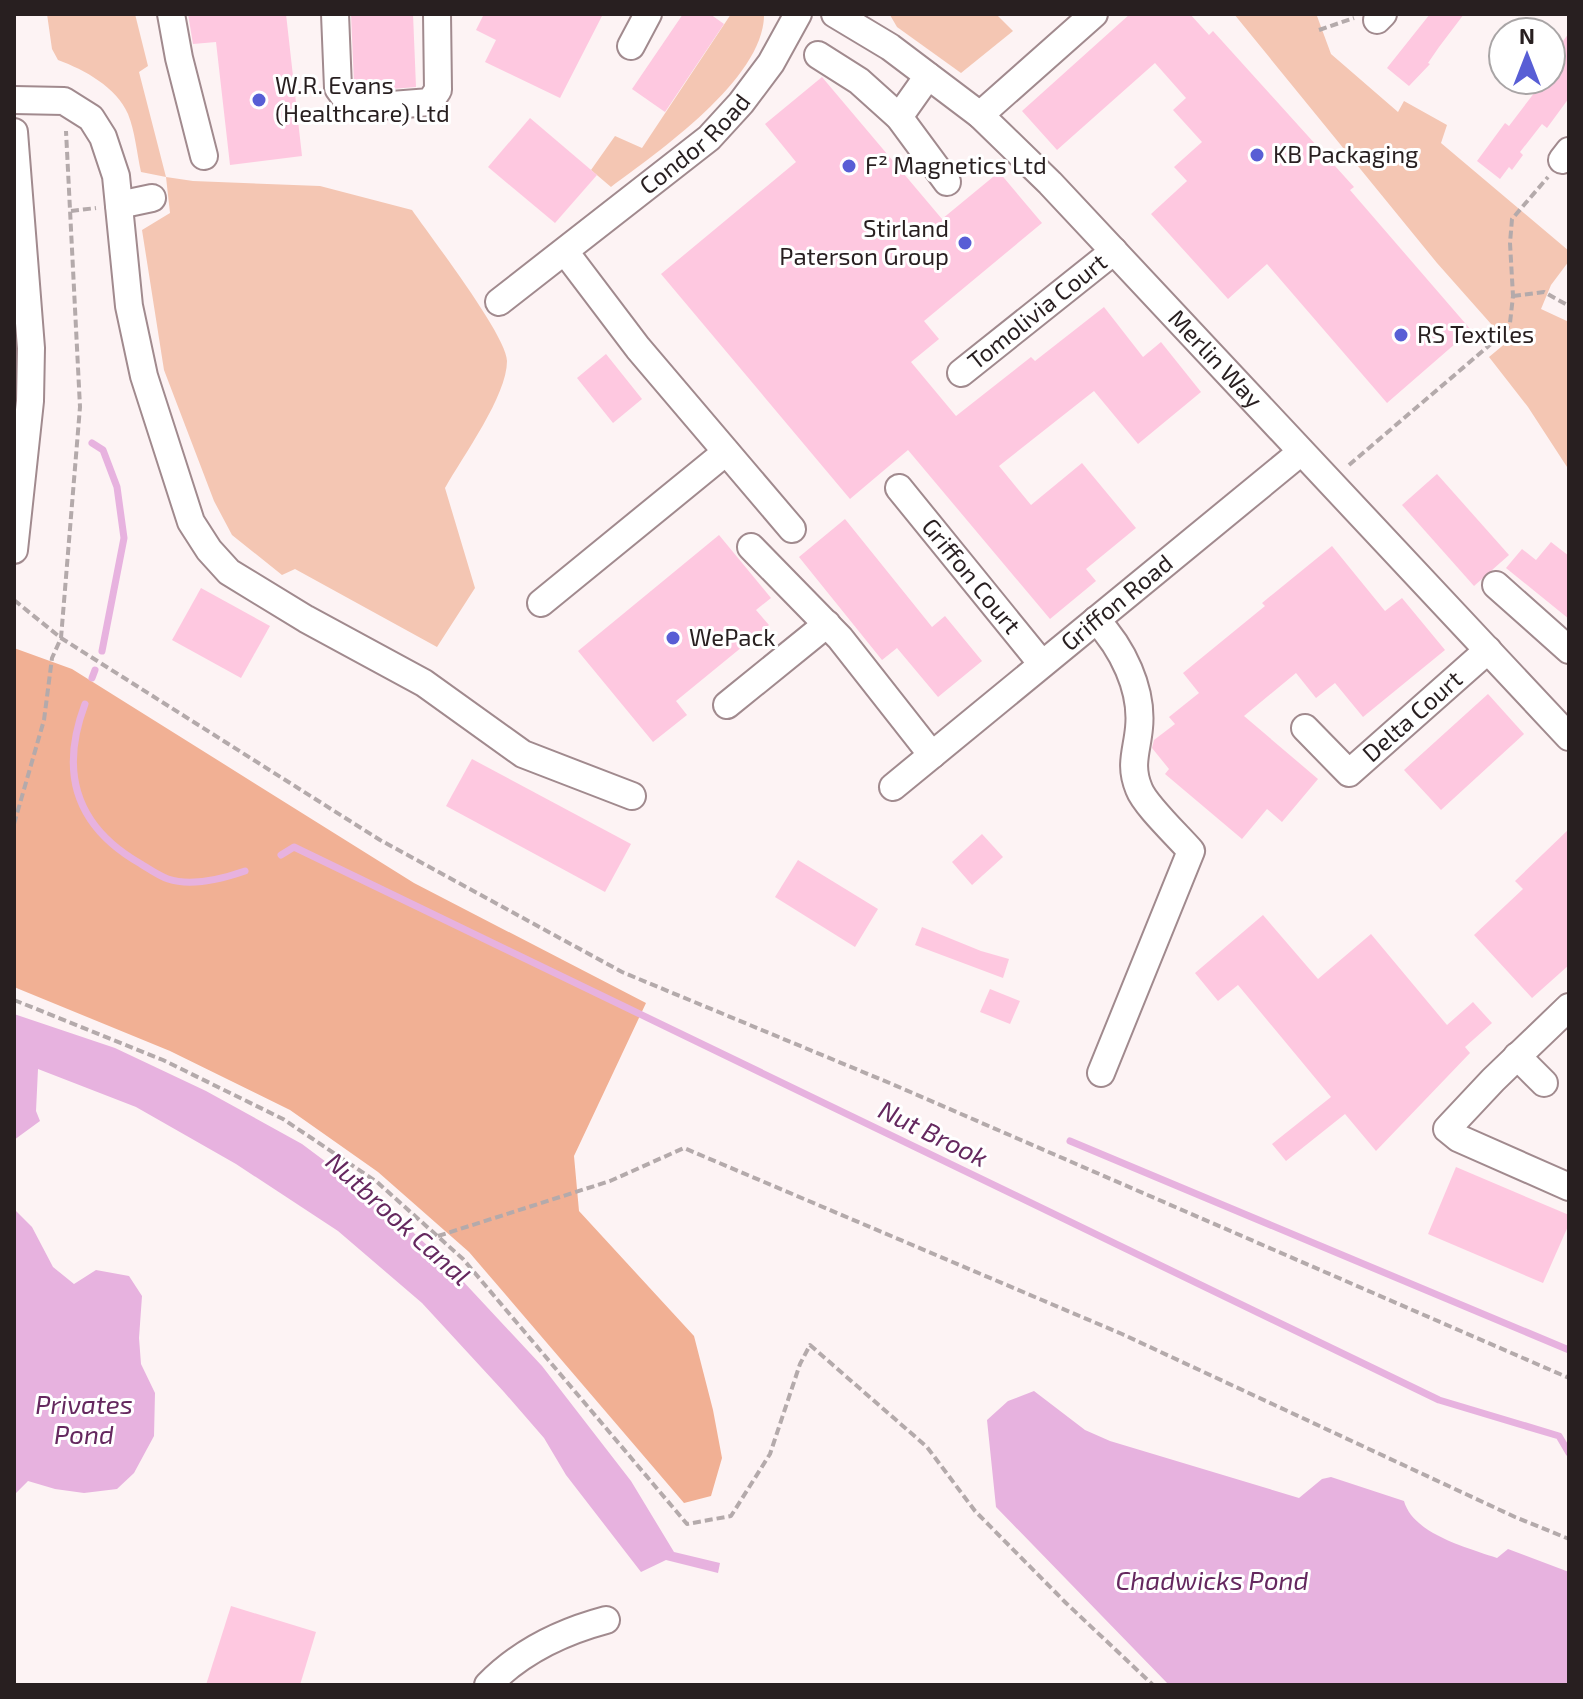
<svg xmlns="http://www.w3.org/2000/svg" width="1583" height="1699" font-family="'Exo 2',sans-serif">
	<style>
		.green { fill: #f4c6b3 }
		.forest { fill: #f1b094 }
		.water { fill: #e7b2df }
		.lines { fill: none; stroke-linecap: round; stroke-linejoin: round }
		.stream { stroke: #e7b2df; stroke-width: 7 }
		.building { fill: #fec8e0 }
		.minor-casing { stroke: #a18a8e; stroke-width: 30 }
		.path { stroke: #b4aaab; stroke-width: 4; stroke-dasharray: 8 4; stroke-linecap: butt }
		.minor { stroke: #fff; stroke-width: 26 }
		.poi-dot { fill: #585ed5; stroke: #fff; stroke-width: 3 }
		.labels { text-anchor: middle; stroke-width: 6; stroke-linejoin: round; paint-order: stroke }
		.poi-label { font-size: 24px; fill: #281f20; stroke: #fff; text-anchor: start }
		.street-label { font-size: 24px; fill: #281f20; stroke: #fff }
		.water-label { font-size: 26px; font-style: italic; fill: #65285f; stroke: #fff }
	</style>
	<rect width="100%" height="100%" fill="#fdf3f4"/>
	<g class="green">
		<path d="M47,14H135L148,66L139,72L166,177L193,181L320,186L412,210C430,236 507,336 507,361C507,396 463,456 445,488L475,588L437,647L295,569L282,575L232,535L214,501L164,370L142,230L170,213L166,177L141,172C137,154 135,131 128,114C116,87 85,70 58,60L52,49Z"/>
		<path d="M731,14H764C765,78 658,152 611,187L591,170L615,136L642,148Z"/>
		<path d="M996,14L1013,31L961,73L897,27L890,15Z"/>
		<path d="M1234,14H1320L1317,16L1331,54L1398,112L1404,101L1447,125L1441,143L1569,251V261L1551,285L1541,309L1569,322V470L1528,407L1489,357L1507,342L1437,263Z"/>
	</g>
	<path class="forest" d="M14,648L72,669L414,883L646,1003L574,1156L579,1211L694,1336L713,1410L722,1458L711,1496L684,1503L469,1252L378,1172L290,1110L170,1051L14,987Z"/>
	<g class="water">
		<path d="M14,1014L115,1048L206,1091L302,1144L385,1206L446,1263L542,1366L631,1481L674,1552L720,1563L718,1573L666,1560L641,1572L566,1475L544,1438L504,1392L422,1303L338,1231L236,1164L136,1107L38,1069L36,1111L40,1121L14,1140Z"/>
		<path d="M14,1209L32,1227L53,1267L74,1284L96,1270L129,1276L142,1296L139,1338L141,1364L155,1393L154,1436L134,1473L117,1489L84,1493L55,1489L28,1481L14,1495Z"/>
		<path d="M1034,1391L1085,1430L1110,1441L1299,1498L1322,1479L1331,1477L1404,1501C1413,1534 1468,1548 1497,1558L1508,1549L1569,1572V1685H1169L996,1507L987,1420L1008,1401Z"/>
	</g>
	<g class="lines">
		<g class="stream">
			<path d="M92,443L103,450L117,487L124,538L102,651"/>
			<path d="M92,678L95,670"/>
			<path d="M85,704C59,773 76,827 141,864C149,869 159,876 168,879C192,887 222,879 245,871"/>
			<path d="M281,855L294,847L1439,1400L1559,1436L1569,1453"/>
			<path d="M1070,1141L1569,1350"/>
		</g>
	</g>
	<g class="building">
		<path d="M188,14H286L302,156L230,165L216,42L193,44Z"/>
		<path d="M351,14H413L416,87L368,91L358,88L354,83Z"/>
		<path d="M484,14H603L560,98L485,62L496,40L476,30Z"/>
		<path d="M683,14H710L724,24L665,112L632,89Z"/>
		<path d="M1130,14H1190L1209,35L1213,31L1354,187L1350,190L1471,330L1387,403L1267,264L1228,299L1151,214L1187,181L1174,167L1202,142L1173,110L1186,98L1155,63L1057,150L1022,111Z"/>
		<path d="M1430,14H1464L1439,47L1428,63L1430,64L1409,86L1387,68Z"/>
		<path d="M1569,33V98L1547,128L1542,124L1520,152L1523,155L1512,170L1509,167L1500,179L1477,161L1505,123L1509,126L1544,80H1551V57Z"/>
		<path d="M822,77L942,219L999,172L1042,223L924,321L939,339L911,362L956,416L1031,357L1035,361L1104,307L1143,357L1161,342L1201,392L1138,444L1094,391L999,466L1031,505L1082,463L1136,528L1086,569L1096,581L1050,619L908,450L850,499L661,274L796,162L765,124Z"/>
		<path d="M530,118L597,175L555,223L488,167Z"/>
		<path d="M606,354L642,399L613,423L577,378Z"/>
		<path d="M1437,474L1509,555L1474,586L1402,505Z"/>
		<path d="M845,519L932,627L945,616L982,661L938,697L897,648L882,660L799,557Z"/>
		<path d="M719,535L771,598L756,610L769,625L676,701L687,715L653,742L578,651Z"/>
		<path d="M1551,542L1569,556V619L1506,568L1522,549L1536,560Z"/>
		<path d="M1332,546L1385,611L1402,598L1445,650L1363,717L1335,683L1316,698L1296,673L1244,716L1318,779L1282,822L1267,809L1242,839L1165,774L1169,769L1152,748L1154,740L1175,724L1169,717L1199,693L1183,673L1265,606L1262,603Z"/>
		<path d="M201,588L270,626L241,678L172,640Z"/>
		<path d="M1488,694L1524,734L1441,810L1404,770Z"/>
		<path d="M472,759L631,844L605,892L446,806Z"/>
		<path d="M1569,829V965L1532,998L1474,935L1523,889L1515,881Z"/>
		<path d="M982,834L1003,857L972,885L952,862Z"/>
		<path d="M798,860L878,909L855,947L775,897Z"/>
		<path d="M1263,915L1318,979L1371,934L1447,1025L1473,1002L1492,1023L1465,1047L1470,1053L1376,1151L1345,1114L1286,1161L1272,1144L1331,1097L1238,985L1218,1001L1195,973Z"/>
		<path d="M922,927L981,951L1009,959L1003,978L915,945Z"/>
		<path d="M990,989L1020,1001L1010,1024L980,1012Z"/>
		<path d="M1456,1167L1569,1215V1224L1543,1283L1428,1234Z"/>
		<path d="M231,1606L316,1632L300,1685H206Z"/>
	</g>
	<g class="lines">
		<defs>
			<g id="minor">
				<path d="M171,14L179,58L204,156"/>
				<path d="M335,14L338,88L348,102L366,107L430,102L438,90L437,14"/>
				<path id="s1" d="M835,14L890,47L980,115L1050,183L1569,737"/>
				<path d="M1377,20L1383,14"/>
				<path d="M631,46L648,14"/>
				<path d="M818,55L859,81L899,117L947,182"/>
				<path d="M14,100L64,101L91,118L103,137L116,176L129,306L144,376L191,522L209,550L229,572L306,619L424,683L523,754L632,796"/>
				<path d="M980,115L1094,14"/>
				<path d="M899,117L928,76"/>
				<path d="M14,132L31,348L30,401L14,550"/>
				<path d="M1562,160L1569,151"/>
				<path d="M119,205L152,198"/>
				<path d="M566,253L638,348L792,529"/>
				<path id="s2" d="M499,302L709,138L741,103L771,63L798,14"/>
				<path id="s3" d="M961,373L1114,251"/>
				<path id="s4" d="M899,488L1042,664"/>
				<path d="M751,547L840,638L932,755"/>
				<path d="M1496,585L1569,650"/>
				<path d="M541,603L726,452"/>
				<path d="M1096,620C1122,647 1143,689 1139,728C1137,751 1129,765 1139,789C1145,805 1178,836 1191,851L1101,1073"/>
				<path d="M727,705L827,624"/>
				<path id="s5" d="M1305,728L1349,773L1488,650"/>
				<path id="s6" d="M893,787L1301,452"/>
				<path d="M1569,1007L1493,1080L1447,1129L1458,1138L1569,1187"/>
				<path d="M1517,1056L1544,1083"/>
				<path d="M488,1685C521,1651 561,1632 606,1620"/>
			</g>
		</defs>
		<use href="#minor" class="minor-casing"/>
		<g class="path">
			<path d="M1319,30L1354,18"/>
			<path d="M71,211L96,208"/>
			<path d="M1513,296L1544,292L1569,306"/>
			<path d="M1349,465L1505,332L1510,323L1513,296L1510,243L1512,219L1548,177"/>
			<path d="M14,600L61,638L380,840L622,972L892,1084L1569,1378"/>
			<path d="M14,824L44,720L52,658L61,638L80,407L66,131"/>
			<path d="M14,1000L163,1060L283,1119L377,1182L463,1259L687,1524L731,1516L770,1454L800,1364L810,1345L927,1447L975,1511L1066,1603L1153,1685"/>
			<path d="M438,1236L610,1181L684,1148L1122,1334L1515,1517L1569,1539"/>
		</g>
		<use href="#minor" class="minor"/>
	</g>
	<g class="poi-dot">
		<circle cx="259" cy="100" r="8"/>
		<circle cx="1257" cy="155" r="8"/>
		<circle cx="849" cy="166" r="8"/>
		<circle cx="965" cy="243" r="8"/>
		<circle cx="1401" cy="335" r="8"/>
		<circle cx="673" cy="638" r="8"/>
	</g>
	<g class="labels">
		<g class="poi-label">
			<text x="275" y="94">W.R. Evans<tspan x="275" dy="28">(Healthcare) Ltd</tspan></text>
			<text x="1273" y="163">KB Packaging</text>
			<text x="865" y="174">F² Magnetics Ltd</text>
			<text x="949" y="237" text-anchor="end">Stirland<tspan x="949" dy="28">Paterson Group</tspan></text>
			<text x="1417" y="343">RS Textiles</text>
			<text x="689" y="646">WePack</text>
		</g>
		<g class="street-label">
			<text dy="8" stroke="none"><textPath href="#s2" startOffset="252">Condor Road</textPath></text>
			<text dy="8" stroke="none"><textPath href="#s3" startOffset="98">Tomolivia Court</textPath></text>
			<text dy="8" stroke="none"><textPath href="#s1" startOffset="516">Merlin Way</textPath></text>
			<text dy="8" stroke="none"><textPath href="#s4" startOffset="114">Griffon Court</textPath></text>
			<text dy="8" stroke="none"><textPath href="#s6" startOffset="290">Griffon Road</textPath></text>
			<text dy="8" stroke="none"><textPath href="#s5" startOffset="148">Delta Court</textPath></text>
		</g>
		<g class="water-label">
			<text transform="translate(933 1134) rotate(26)" y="9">Nut Brook</text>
			<text transform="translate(398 1219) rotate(42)" y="9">Nutbrook Canal</text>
			<text x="84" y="1414">Privates<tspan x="84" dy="30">Pond</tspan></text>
			<text x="1212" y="1590">Chadwicks Pond</text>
		</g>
	</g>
	<rect width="1583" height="1699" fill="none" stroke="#281f20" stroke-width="32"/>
	<g transform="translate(1527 56)"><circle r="38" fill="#ffffff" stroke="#a9a5a6" stroke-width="2"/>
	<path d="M0-6L14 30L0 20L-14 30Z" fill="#585ed5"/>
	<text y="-12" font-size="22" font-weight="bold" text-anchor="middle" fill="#281f20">N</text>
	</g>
</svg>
